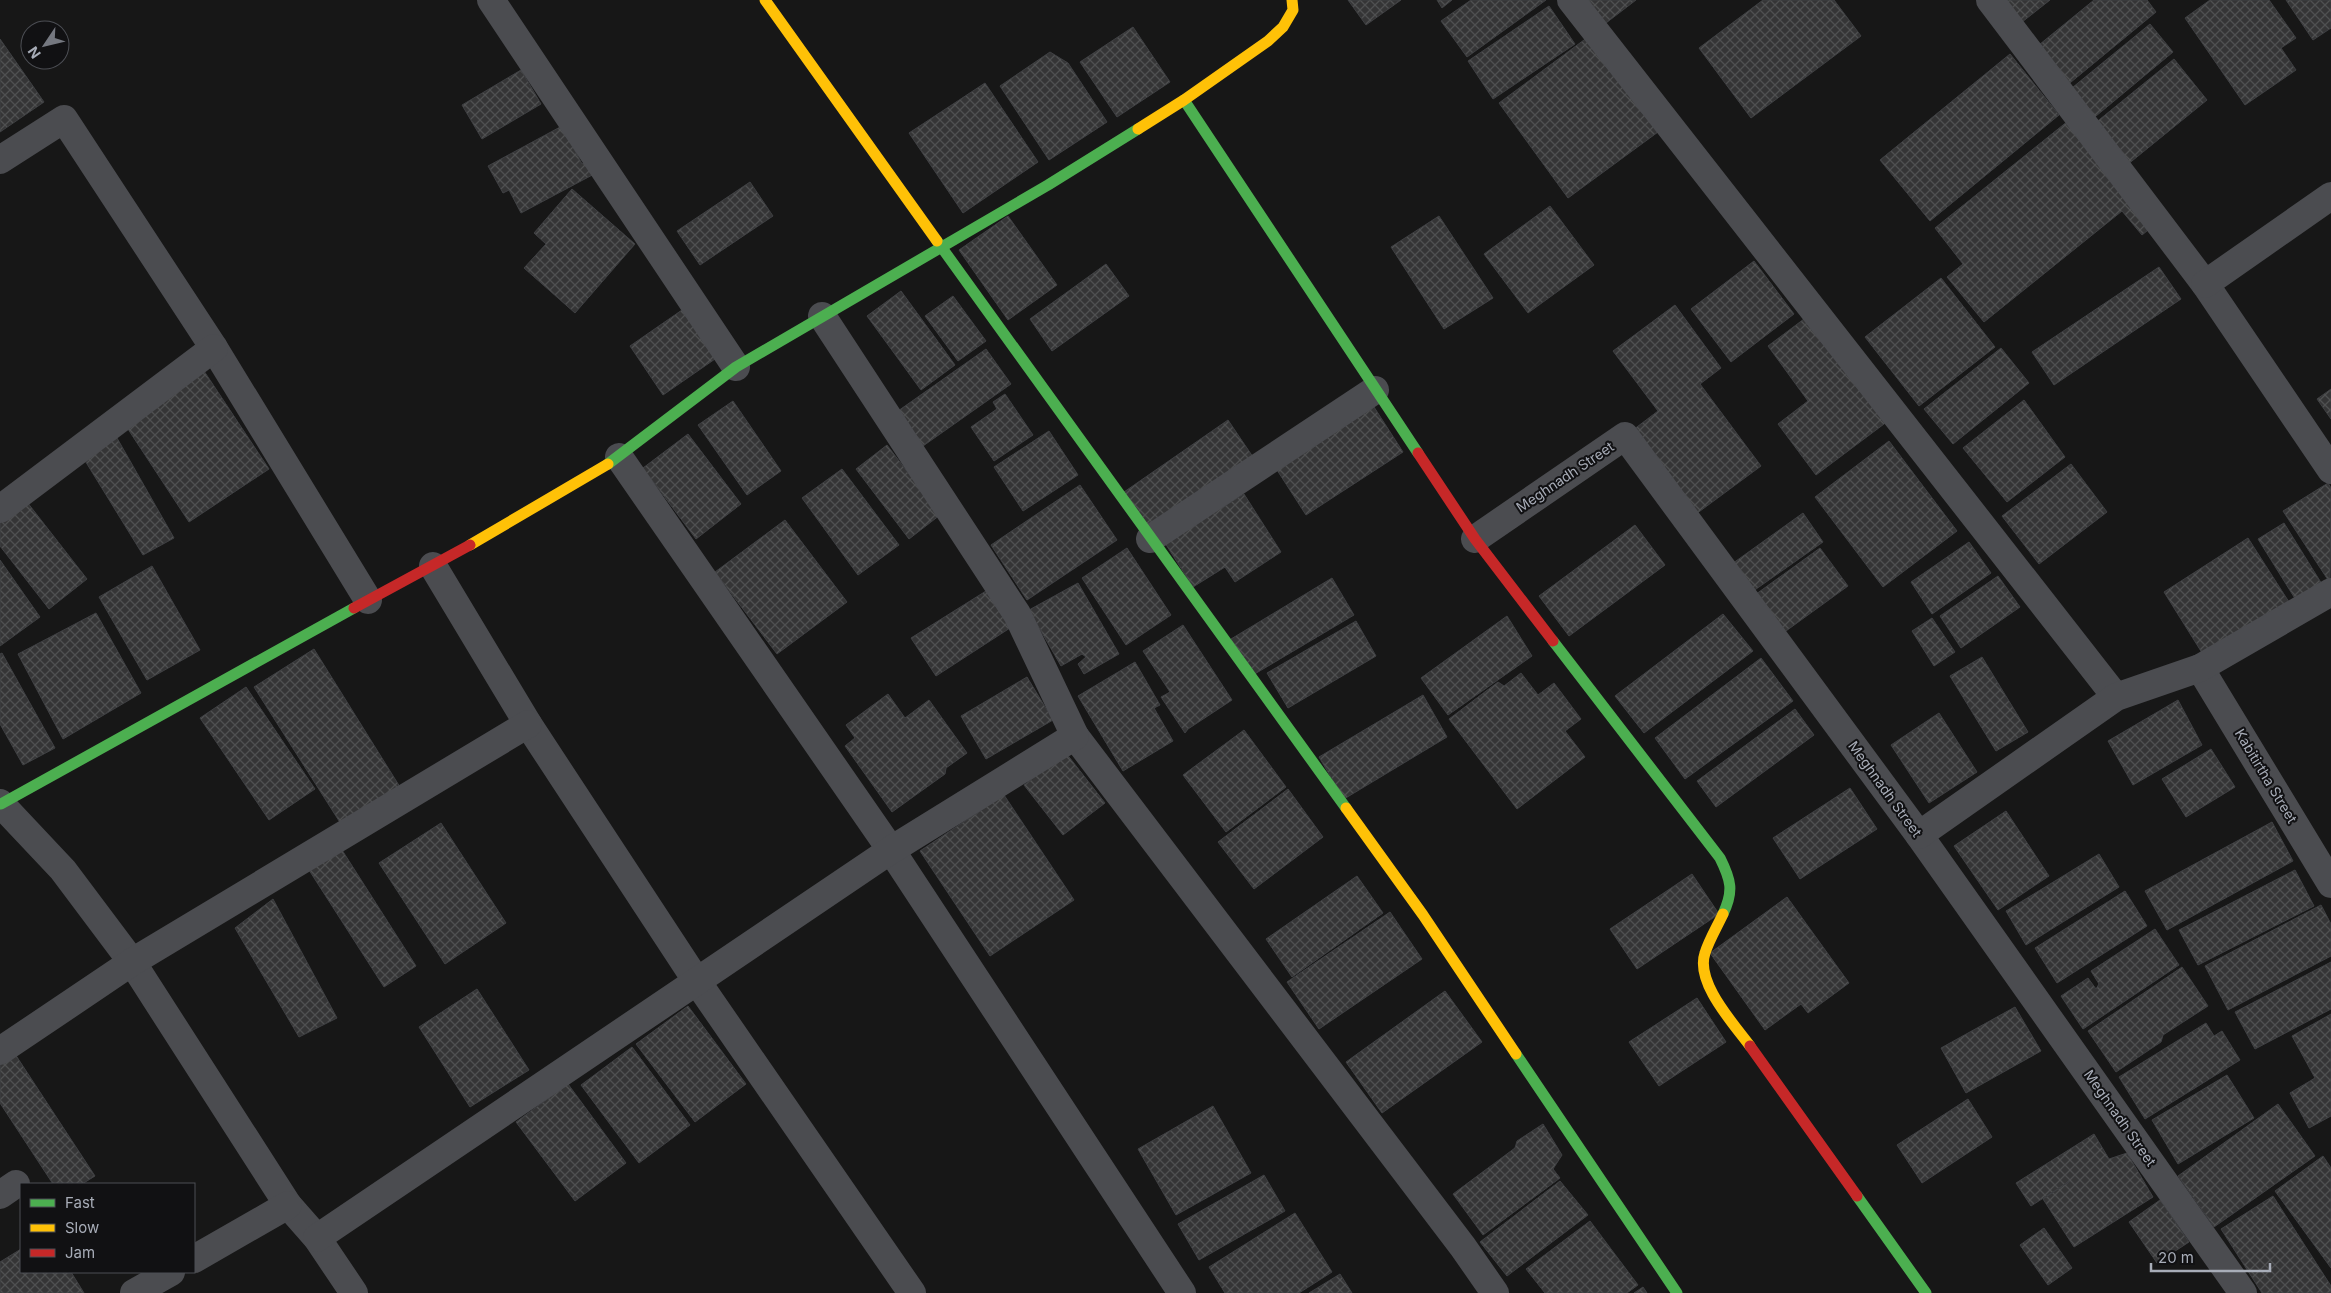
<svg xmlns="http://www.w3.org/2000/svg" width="2331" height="1293" font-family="Inter,sans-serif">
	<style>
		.building { fill: url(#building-cross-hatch); stroke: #3f4043 }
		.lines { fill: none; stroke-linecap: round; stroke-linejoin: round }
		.street { stroke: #4b4c50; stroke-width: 28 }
		.fast { stroke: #4caf50; stroke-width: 11 }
		.slow { stroke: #ffc107; stroke-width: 11 }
		.jam { stroke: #c62828; stroke-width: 11 }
		.labels { text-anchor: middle; stroke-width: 4; stroke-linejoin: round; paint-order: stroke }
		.street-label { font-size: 14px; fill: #a8adb8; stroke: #111113 }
	</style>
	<defs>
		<pattern id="building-cross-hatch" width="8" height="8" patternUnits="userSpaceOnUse" patternTransform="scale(1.25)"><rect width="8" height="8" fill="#353536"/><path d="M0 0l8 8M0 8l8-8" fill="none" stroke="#4f5051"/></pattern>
	</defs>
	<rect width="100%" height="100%" fill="#171717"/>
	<g class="building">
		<path d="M1348,0H1401L1366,25Z"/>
		<path d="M1437,0H1452L1442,8Z"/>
		<path d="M1471,0H1546L1467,57L1441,21Z"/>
		<path d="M1588,0H1636L1606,23Z"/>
		<path d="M1763,0H1834L1861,36L1751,118L1699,48Z"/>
		<path d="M1997,0H2050L2017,26Z"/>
		<path d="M2094,0H2147L2156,12L2065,87L2034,49Z"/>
		<path d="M2210,0H2269L2296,38L2281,48L2296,70L2245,105L2185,18Z"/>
		<path d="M2286,0H2331V28L2313,40Z"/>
		<path d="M1549,6L1575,44L1493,99L1468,61Z"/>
		<path d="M2150,24L2173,52L2090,121L2067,92Z"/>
		<path d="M1133,27L1170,82L1117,117L1080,62Z"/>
		<path d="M1588,37L1658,132L1568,198L1499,103Z"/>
		<path d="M0,39L44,102L0,132Z"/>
		<path d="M1050,52L1068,63L1107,122L1049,160L1000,86Z"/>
		<path d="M2010,54L2059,115L1930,221L1880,160Z"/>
		<path d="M2174,59L2207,100L2127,165L2094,124Z"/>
		<path d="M521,70L541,104L482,139L462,105Z"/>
		<path d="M985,83L1038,162L963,213L909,133Z"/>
		<path d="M2068,121L2153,226L2142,235L2122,211L1984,322L1947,277L1963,264L1935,228Z"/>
		<path d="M562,126L582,164L589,160L596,173L521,213L509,190L503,193L488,166Z"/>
		<path d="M750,182L773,216L700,265L677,231Z"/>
		<path d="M572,189L635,244L575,313L524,268L546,244L534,233Z"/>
		<path d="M1550,206L1594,265L1528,313L1484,254Z"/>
		<path d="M1008,216L1057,285L1008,320L959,250Z"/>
		<path d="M1439,216L1493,298L1444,329L1391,247Z"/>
		<path d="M1754,261L1794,314L1731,362L1691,309Z"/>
		<path d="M1106,264L1129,296L1052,351L1030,319Z"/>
		<path d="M2159,267L2181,299L2054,385L2032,352Z"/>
		<path d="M1941,278L1995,347L1919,406L1865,337Z"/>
		<path d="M901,291L955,365L921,390L867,316Z"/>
		<path d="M953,296L986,341L958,361L925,316Z"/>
		<path d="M1675,305L1721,368L1700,384L1761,466L1692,517L1629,433L1658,411L1613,351Z"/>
		<path d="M682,310L715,359L663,395L630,346Z"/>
		<path d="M1808,316L1888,421L1816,475L1778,424L1808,401L1768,346Z"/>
		<path d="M2001,348L2029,383L1953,444L1924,409Z"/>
		<path d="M986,349L1011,384L923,446L898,411Z"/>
		<path d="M204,371L269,469L189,522L124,423Z"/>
		<path d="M2331,389V419L2317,399Z"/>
		<path d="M1005,394L1033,435L994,461L971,427L997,409L993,402Z"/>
		<path d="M2024,400L2065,457L2007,502L1963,448Z"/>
		<path d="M733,401L781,471L747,495L698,425Z"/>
		<path d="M1374,407L1403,452L1306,515L1277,470Z"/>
		<path d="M1228,420L1253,457L1149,529L1124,492Z"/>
		<path d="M1049,431L1078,475L1023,511L994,467Z"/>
		<path d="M688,434L741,504L696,539L643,468Z"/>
		<path d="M117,438L174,538L143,555L84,459Z"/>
		<path d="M1889,441L1957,531L1883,587L1815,497Z"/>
		<path d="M887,445L940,515L909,539L856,469Z"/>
		<path d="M2071,464L2107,512L2039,564L2002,516Z"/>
		<path d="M842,469L899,545L858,575L802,498Z"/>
		<path d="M2328,483L2331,488L2330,583L2283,511Z"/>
		<path d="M1080,485L1117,540L1027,600L991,545Z"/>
		<path d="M1244,494L1281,552L1235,582L1225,567L1193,587L1165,543Z"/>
		<path d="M27,502L87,579L49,609L0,546V523Z"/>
		<path d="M1803,513L1823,542L1749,594L1729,566Z"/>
		<path d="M785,520L847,602L777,654L715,572Z"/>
		<path d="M2284,523L2325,589L2299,605L2258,539Z"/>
		<path d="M1635,525L1665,565L1569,636L1539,596Z"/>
		<path d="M2248,538L2289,602L2204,656L2164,592Z"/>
		<path d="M1969,542L1991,573L1932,614L1911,582Z"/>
		<path d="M1127,548L1171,615L1126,645L1082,578Z"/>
		<path d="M1820,548L1848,586L1779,636L1752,597Z"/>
		<path d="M0,560L40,617L0,646Z"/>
		<path d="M152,566L200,650L147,680L99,597Z"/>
		<path d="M1998,576L2020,607L1961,648L1940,616Z"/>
		<path d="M1332,578L1354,615L1253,675L1231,639Z"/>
		<path d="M1078,583L1119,654L1084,674L1078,664L1086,657L1082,654L1061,666L1029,610Z"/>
		<path d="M986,591L1010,628L936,676L911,638Z"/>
		<path d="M96,613L141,693L63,739L18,654Z"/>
		<path d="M1723,614L1753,651L1644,733L1615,696Z"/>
		<path d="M1507,616L1532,656L1448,715L1421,678Z"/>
		<path d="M1932,618L1955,652L1934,666L1912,631Z"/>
		<path d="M1356,621L1376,656L1288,708L1267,673Z"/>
		<path d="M1183,625L1232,700L1188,729L1185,733L1161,697L1170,692L1143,651Z"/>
		<path d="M314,649L400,787L341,824L254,687Z"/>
		<path d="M2,653L55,748L23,765L0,724V654Z"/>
		<path d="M1982,657L2028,732L1996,751L1950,676Z"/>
		<path d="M1761,658L1793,701L1685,779L1655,738Z"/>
		<path d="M1135,662L1160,705L1154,708L1173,741L1123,771L1078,696Z"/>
		<path d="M1521,673L1538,695L1554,683L1581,719L1565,731L1585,757L1517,809L1449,719L1498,682L1504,686Z"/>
		<path d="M1027,677L1053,720L986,759L961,716Z"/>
		<path d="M246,687L315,789L269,820L200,718Z"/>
		<path d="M888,694L905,718L929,700L967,753L946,768L945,774L892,812L845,746L855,738L846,725Z"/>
		<path d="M1423,695L1447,737L1344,799L1319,757Z"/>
		<path d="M2178,700L2202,745L2133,785L2108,741Z"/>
		<path d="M1795,709L1814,735L1716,807L1697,781Z"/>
		<path d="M1939,713L1977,772L1929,803L1891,745Z"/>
		<path d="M1244,730L1286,787L1226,832L1183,775Z"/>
		<path d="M2211,749L2235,787L2186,817L2162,779Z"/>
		<path d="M1066,753L1105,803L1063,835L1024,785Z"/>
		<path d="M1850,788L1877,829L1800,879L1773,838Z"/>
		<path d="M1288,789L1323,837L1254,889L1218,842Z"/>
		<path d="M1004,795L1074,900L990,956L920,851Z"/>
		<path d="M2006,811L2049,876L1998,910L1954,846Z"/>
		<path d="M2272,822L2293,861L2167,930L2145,891Z"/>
		<path d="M441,823L506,923L445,964L379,863Z"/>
		<path d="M342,850L416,966L384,987L309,870Z"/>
		<path d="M2099,854L2119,887L2026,945L2006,911Z"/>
		<path d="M2295,870L2314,906L2198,965L2179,930Z"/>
		<path d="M1692,874L1719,914L1637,969L1610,929Z"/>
		<path d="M1357,876L1383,913L1292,977L1266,939Z"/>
		<path d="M2125,891L2147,926L2057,983L2035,948Z"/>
		<path d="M1787,897L1849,983L1808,1013L1801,1004L1765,1030L1710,953Z"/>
		<path d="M273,899L337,1018L299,1037L235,928Z"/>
		<path d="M2321,905L2331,924V956L2228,1010L2205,966Z"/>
		<path d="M1390,912L1422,959L1319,1029L1287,982Z"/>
		<path d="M2155,929L2179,965L2083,1029L2061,996L2088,978L2096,989L2099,984L2091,971Z"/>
		<path d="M2331,962V1009L2255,1049L2235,1012Z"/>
		<path d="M2182,967L2208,1006L2163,1035L2161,1042L2116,1072L2088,1031Z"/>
		<path d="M477,989L529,1070L470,1107L419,1027Z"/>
		<path d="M1445,991L1482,1042L1382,1113L1346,1062Z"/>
		<path d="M1697,998L1726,1042L1659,1086L1629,1042Z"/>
		<path d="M688,1006L746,1084L695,1122L636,1044Z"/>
		<path d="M2015,1007L2041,1051L1966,1093L1941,1048Z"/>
		<path d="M2331,1014V1116L2309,1128L2290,1093L2315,1078L2292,1036Z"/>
		<path d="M2206,1023L2214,1036L2222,1031L2240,1060L2145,1119L2119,1077Z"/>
		<path d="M632,1047L690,1125L639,1163L581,1085Z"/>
		<path d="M15,1054L95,1176L82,1184H53L0,1103V1064Z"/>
		<path d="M2227,1075L2254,1118L2178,1164L2152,1120Z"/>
		<path d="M568,1084L626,1163L575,1201L516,1122Z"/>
		<path d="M1968,1099L1992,1137L1922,1183L1897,1145Z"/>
		<path d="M2278,1104L2315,1156L2214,1227L2178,1176Z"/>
		<path d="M1213,1106L1251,1173L1176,1215L1138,1149Z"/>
		<path d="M1543,1124L1562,1155L1553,1169L1560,1178L1483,1235L1453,1194L1515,1148L1517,1141Z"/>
		<path d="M2094,1134L2109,1159L2127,1153L2153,1197L2074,1247L2043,1199L2070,1181L2031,1206L2016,1183Z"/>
		<path d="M2323,1156L2331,1168V1268L2275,1191Z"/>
		<path d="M1264,1175L1285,1211L1199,1260L1178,1224Z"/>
		<path d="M1560,1181L1588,1215L1507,1276L1480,1242Z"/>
		<path d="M2273,1196L2331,1286V1293H2262L2221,1229Z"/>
		<path d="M2160,1200L2189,1242L2157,1263L2129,1222Z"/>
		<path d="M1295,1213L1332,1272L1299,1293H1225L1209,1267Z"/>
		<path d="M1590,1221L1638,1285L1627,1293H1545L1526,1269Z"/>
		<path d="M2044,1228L2072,1268L2048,1285L2020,1245Z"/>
		<path d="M21,1249V1272H71L84,1293H0V1262Z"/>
		<path d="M1340,1274L1352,1293H1309Z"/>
		<path d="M1643,1287L1647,1293H1634Z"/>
	</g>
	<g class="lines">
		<g class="street">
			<path d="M491,0L736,367"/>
			<path d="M1571,0L2116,697"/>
			<path d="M1990,0L2205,284L2331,470"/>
			<path d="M0,160L64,119L214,348L368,600"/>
			<path d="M2205,284L2331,196"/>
			<path d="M619,457L891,850L1182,1293"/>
			<path d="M0,509L214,348"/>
			<path d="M1150,539L1375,390"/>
			<path d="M1475,539L1625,436L1919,835L2243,1293"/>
			<path d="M433,566L528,724L696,980L912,1293"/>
			<path d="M2200,668L2331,884"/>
			<path d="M1075,736L1463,1247L1495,1293"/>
			<path d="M0,803L63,870L132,962L288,1205L317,1238L354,1293"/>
			<path d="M1919,835L2116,697L2200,668L2331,592"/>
			<path d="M0,1051L132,962L528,724"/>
			<path d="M0,1195L16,1184"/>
			<path d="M317,1238L891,850L1075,736L1017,614L822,316"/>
			<path d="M194,1259L288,1205"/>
			<path d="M134,1293L171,1272"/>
		</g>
		<g class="fast">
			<path d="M1184,100L1418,453"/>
			<path d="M937,241L1346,808"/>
			<path d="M608,464L736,367L1048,185L1138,129"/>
			<path d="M1553,641L1720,858C1731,880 1734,891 1723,914"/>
			<path d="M1,804L354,608"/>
			<path d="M1516,1054L1677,1293"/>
			<path d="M1857,1196L1926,1293"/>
		</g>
		<g class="slow">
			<path d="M765,0L937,241"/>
			<path d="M1138,129L1184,100L1268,41L1283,27L1293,10L1292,0"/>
			<path d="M470,545L608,464"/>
			<path d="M1346,808L1423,915L1516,1054"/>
			<path d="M1723,914C1717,927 1709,940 1705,953C1695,982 1733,1023 1750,1046"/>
		</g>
		<g class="jam">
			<path d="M1418,453L1475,539L1553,641"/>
			<path d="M354,608L470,545"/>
			<path d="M1750,1046L1857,1196"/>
		</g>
	</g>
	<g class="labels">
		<g class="street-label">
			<text transform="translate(1565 477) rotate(-34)" y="5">Meghnadh Street</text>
			<text transform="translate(2266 776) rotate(59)" y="5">Kabitirtha Street</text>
			<text transform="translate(1885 789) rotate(54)" y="5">Meghnadh Street</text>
			<text transform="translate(2120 1118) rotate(55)" y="5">Meghnadh Street</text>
		</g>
	</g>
	<rect x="20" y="1183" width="175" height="90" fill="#111113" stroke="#4d4f55"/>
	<rect x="30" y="1199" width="25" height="8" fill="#4caf50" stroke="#4d4f55"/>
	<text x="65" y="1208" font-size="15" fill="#a8adb8">Fast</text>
	<rect x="30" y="1224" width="25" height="8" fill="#ffc107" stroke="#4d4f55"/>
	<text x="65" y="1233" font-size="15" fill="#a8adb8">Slow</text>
	<rect x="30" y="1249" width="25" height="8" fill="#c62828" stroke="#4d4f55"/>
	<text x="65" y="1258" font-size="15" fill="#a8adb8">Jam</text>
	<g transform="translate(45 45) rotate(235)"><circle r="24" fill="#111113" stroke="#4d4f55"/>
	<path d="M0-4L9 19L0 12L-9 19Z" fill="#757880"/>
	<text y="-8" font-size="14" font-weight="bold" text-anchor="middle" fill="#a8adb8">N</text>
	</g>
	<path d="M2151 1263v8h119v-8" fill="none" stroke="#a8adb8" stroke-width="2.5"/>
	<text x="2158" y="1263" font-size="15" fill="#a8adb8" stroke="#111113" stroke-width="4" paint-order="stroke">20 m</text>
</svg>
